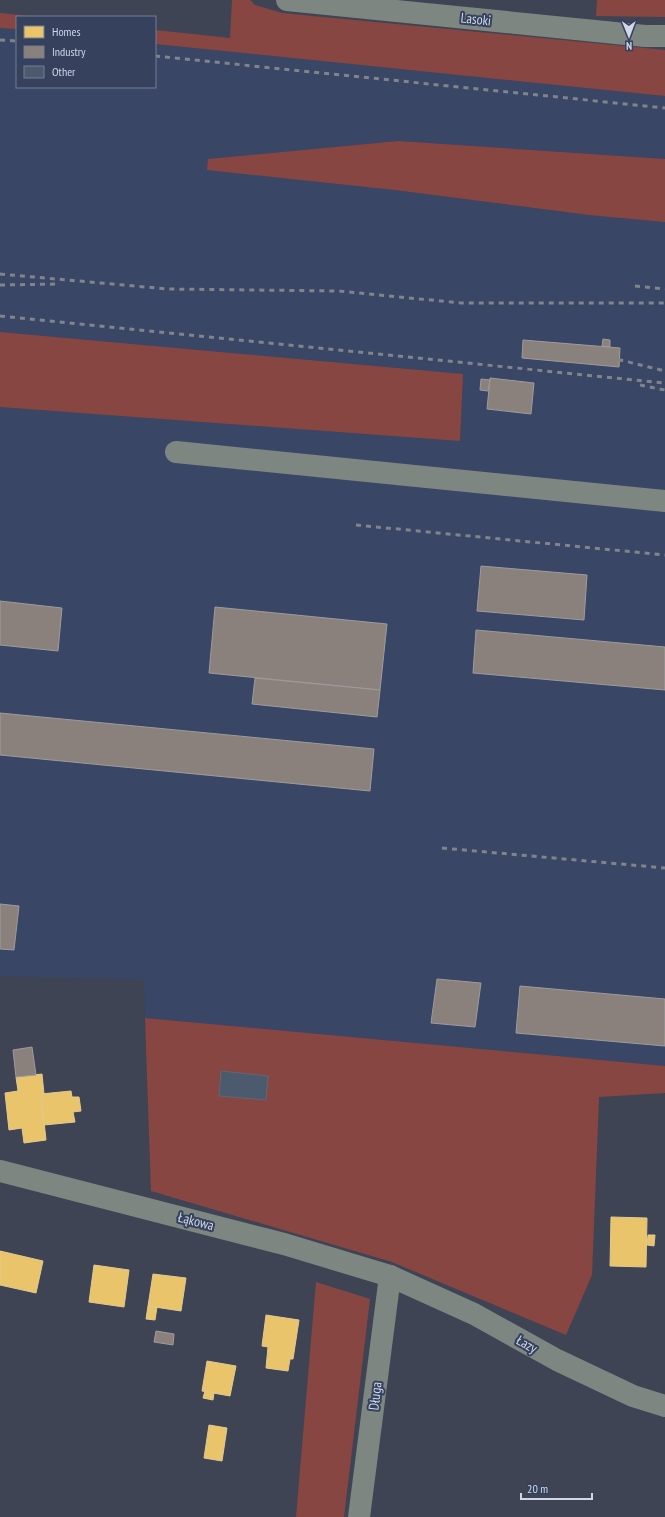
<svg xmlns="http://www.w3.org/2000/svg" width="665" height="1517" font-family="'PT Sans Narrow',sans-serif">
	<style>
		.built { fill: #394666 }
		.green { fill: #884643 }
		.homes { fill: #e9c46a; stroke: #e1ca90 }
		.industry { fill: #8a817c; stroke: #9f9b9c }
		.building { fill: #4b5b6d; stroke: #5f6774 }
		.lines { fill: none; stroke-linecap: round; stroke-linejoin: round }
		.minor { stroke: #7d8681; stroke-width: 22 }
		.rail { stroke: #7f8588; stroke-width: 3; stroke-dasharray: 5 5; stroke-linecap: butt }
		.labels { text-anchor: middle; stroke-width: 4; stroke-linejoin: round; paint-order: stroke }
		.street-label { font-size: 14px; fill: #cfd7e8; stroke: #35415d }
	</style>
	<rect width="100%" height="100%" fill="#3e4454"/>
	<path class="built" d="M0,28L17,29V87H155V44L665,96V159L398,141L208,159L207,169L395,190L589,215L665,222V1066L145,1018L144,980L0,976V407L460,441L463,374L0,332Z"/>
	<g class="green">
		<path d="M232,0H250L255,5L282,13L665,50V96L155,44V30L230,38Z"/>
		<path d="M597,0H665V17L596,16Z"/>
		<path d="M0,13L39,17H17V29L0,28Z"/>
		<path d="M398,141L665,159V222L589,215L395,190L207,170L208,159Z"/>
		<path d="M0,332L463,374L460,441L0,407Z"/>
		<path d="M145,1018L665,1066V1093L599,1097L592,1275L566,1335L392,1262L151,1191Z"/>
		<path d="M316,1282L370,1299L344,1517H296Z"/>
	</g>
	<g class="homes">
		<path d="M42,1074L44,1094H41L46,1140L24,1143L22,1128L9,1130L5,1093L18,1091L16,1077Z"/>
		<path d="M71,1091L72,1097H79L81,1111L73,1112L75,1122L44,1125L41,1094Z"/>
		<path d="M611,1217L647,1218L646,1267L610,1266Z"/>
		<path d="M648,1235H655L654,1246L647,1245Z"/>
		<path d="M0,1251L43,1261L36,1293L0,1285Z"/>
		<path d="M94,1265L129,1270L124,1307L89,1302Z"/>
		<path d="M153,1274L186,1278L181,1311L148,1306Z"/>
		<path d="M148,1306L157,1307L155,1320L146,1319Z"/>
		<path d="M266,1315L299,1320L293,1359H290L288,1371L266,1368L268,1347L262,1346Z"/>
		<path d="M207,1361L236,1366L230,1396L202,1391Z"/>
		<path d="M205,1391L214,1393L213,1400L203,1398Z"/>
		<path d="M209,1425L227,1428L222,1461L204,1458Z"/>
	</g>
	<g class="industry">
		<path d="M603,339L610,340V347L602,346Z"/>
		<path d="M523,340L620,348L619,367L522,358Z"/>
		<path d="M490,378L534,383L531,414L487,409Z"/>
		<path d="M481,379L490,380L488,391L480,390Z"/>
		<path d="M481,566L587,575L584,620L477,611Z"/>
		<path d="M0,601L62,608L58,651L0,645Z"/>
		<path d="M215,607L387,624L380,690L209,673Z"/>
		<path d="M476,630L665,647V690L473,673Z"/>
		<path d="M255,678L380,690L377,717L252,704Z"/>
		<path d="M0,713L374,749L370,791L0,755Z"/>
		<path d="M0,904L19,906L14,950L0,949Z"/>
		<path d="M437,979L481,983L475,1027L431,1023Z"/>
		<path d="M520,986L665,999V1046L516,1033Z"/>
		<path d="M32,1047L36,1075L16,1077L13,1050Z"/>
		<path d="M156,1331L174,1334L173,1345L154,1342Z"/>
	</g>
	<path class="building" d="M221,1071L268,1076L266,1100L219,1096Z"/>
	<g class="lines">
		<g class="minor">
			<path d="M287,0L645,36H665"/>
			<path d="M176,452L665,501"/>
			<path d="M0,1171L284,1244L390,1276L474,1314L557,1360L633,1396L665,1406"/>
			<path d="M359,1517L390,1276"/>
		</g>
		<g class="rail">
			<path d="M0,40L17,41"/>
			<path d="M155,56L665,108"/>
			<path d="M0,274L168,289L338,291L461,303H665"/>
			<path d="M0,285L58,284"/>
			<path d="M635,286L665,289"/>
			<path d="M0,316L665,383"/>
			<path d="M529,349L608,357L665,371"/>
			<path d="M640,385L665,390"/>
			<path d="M356,525L665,555"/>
			<path d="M442,848L665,868"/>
		</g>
	</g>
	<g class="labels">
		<g class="street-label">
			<text transform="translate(476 19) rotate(6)" y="5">Lasoki</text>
			<text transform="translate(196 1221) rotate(14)" y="5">Łąkowa</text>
			<text transform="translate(527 1344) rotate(29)" y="5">Łazy</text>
			<text transform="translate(375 1396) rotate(-83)" y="5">Długa</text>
		</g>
	</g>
	<rect x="16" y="16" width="140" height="72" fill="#35415d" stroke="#737d95"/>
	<rect x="24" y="26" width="20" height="12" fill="#e9c46a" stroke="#737d95"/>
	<text x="52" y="36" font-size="12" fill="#cfd7e8">Homes</text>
	<rect x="24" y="46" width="20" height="12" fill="#8a817c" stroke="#737d95"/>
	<text x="52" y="56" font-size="12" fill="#cfd7e8">Industry</text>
	<rect x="24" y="66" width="20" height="12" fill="#4b5b6d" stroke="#737d95"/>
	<text x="52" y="76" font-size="12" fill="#cfd7e8">Other</text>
	<g transform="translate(629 36) rotate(179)" stroke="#35415d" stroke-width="3" paint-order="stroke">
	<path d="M0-3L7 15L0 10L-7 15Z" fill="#cfd7e8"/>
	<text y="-6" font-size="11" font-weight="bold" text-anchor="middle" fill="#cfd7e8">N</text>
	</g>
	<path d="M521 1493v6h71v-6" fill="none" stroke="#cfd7e8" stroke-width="2"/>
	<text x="527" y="1493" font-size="12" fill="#cfd7e8" stroke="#35415d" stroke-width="3" paint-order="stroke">20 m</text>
</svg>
